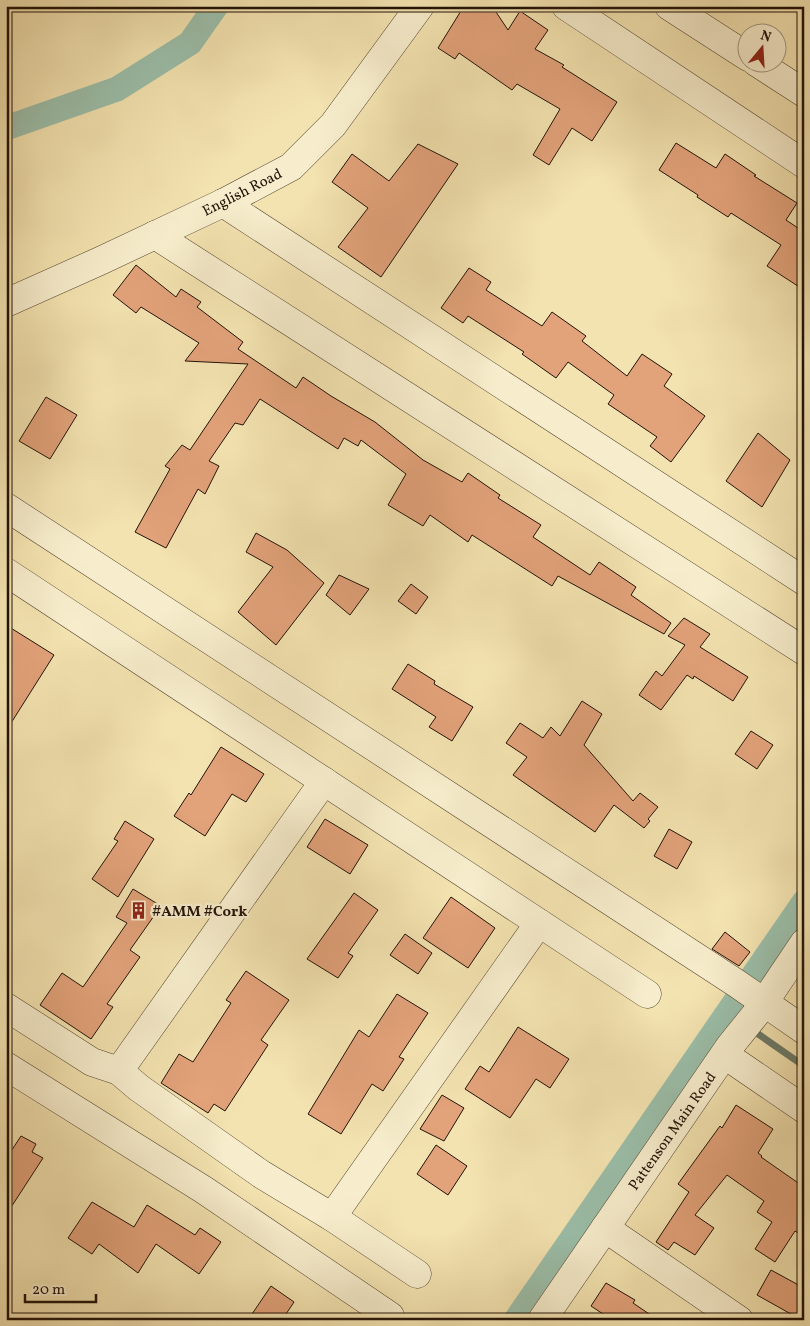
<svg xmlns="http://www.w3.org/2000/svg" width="810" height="1326" font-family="Vollkorn,serif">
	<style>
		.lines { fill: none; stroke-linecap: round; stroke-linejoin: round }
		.stream { stroke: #6b7968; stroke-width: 7 }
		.canal { stroke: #9bbea9; stroke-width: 25 }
		.building { fill: #e2a27a; stroke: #221207 }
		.minor-casing { stroke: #564631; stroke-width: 29 }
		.minor { stroke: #f7edcc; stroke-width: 28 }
		.labels { text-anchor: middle; stroke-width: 4.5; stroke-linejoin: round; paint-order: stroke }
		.street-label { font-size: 15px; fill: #221207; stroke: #f7edcc }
		.poi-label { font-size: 15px; font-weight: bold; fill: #221207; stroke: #f7edcc; text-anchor: start }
	</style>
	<rect width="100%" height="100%" fill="#f3e3b0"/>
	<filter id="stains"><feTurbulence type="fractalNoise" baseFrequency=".004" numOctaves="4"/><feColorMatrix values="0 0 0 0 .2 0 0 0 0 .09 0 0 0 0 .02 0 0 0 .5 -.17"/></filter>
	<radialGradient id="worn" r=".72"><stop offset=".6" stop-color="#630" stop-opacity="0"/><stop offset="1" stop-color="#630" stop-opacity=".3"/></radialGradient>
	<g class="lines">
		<g class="stream">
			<path d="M728,1013L742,1023"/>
			<path d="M751,1029L804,1066"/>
		</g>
		<g class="canal">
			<path d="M6,128L117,89L190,43L216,6"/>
			<path d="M516,1320L804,902"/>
		</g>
	</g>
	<g class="building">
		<path d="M464,6H492L508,30L520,11L548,30L535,49L564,65L562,67L617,102L592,141L572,128L549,165L533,155L560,109L517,84L512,90L459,53L455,59L438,48Z"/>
		<path d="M676,143L716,168L725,154L756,175L754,176L797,203L786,220L804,232V290L767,266L781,245L731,213L728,217L697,197L698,195L659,170Z"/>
		<path d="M418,144L458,164L381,277L338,247L368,208L332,182L352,154L389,181Z"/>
		<path d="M136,265L176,297L181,289L201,302L197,307L243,342L238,349L296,388L303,377L331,396L375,422L423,460L462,482L468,473L500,495L498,498L541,525L533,537L590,575L599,562L636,587L631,595L671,623L664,634L558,576L552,586L472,535L468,542L430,515L423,526L388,505L406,474L361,440L358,446L344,438L338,449L260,399L243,425L235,423L209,461L219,466L205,494L198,489L166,548L135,532L170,469L165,466L182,445L190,450L248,364L185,361L199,343L141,307L136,313L113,295Z"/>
		<path d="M469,268L491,282L486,290L542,326L552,312L586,336L582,341L627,376L642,354L672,374L664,386L705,416L671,462L650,446L657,437L608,404L614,395L568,362L556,378L522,354L524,352L468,316L463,323L441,308Z"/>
		<path d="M46,397L77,415L50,459L19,441Z"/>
		<path d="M758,433L790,460L762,507L726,481Z"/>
		<path d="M256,533L287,550L324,583L276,645L238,612L273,567L246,552Z"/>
		<path d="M339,575L369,589L350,615L326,595Z"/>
		<path d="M411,584L428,597L416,614L398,601Z"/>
		<path d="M684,618L710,634L700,647L748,677L733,701L694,676L693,679L687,675L661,710L639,695L656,671L662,676L685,645L668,636Z"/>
		<path d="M6,625L54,655L6,731Z"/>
		<path d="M408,664L435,681L434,684L473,707L452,741L429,727L436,717L392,689Z"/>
		<path d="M582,701L602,714L584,745L633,801L640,793L658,807L648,819L650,821L644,828L614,805L595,832L513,775L527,757L506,743L520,723L543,738L551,727L560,736Z"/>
		<path d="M751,731L773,745L757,769L735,754Z"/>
		<path d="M221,747L264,774L246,802L232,794L205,836L174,816L189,793L191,795Z"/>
		<path d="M325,819L368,845L350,874L307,847Z"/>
		<path d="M125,821L154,839L118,897L92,879L118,841L114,839Z"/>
		<path d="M669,829L692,842L677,869L654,856Z"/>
		<path d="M133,889L161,906L130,950L140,957L107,1004L113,1007L91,1039L40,1005L62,973L83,987L127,923L116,917Z"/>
		<path d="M354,893L378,910L348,953L353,956L338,978L307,959Z"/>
		<path d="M451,897L495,928L468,968L423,938Z"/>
		<path d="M725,932L750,952L739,966L712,949Z"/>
		<path d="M405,934L432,953L418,974L390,955Z"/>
		<path d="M246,971L289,1000L261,1040L268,1045L225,1111L214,1104L208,1113L161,1083L179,1054L193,1062L231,1003L226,1000Z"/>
		<path d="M397,994L428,1013L399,1057L404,1059L383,1091L372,1084L341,1134L308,1114L359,1030L369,1037Z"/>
		<path d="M518,1027L569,1059L550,1088L536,1079L510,1118L465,1089L480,1066L489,1072Z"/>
		<path d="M442,1095L464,1108L444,1141L420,1129Z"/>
		<path d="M736,1105L773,1129L758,1153L762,1156L761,1157L804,1187V1236L795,1231L775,1262L755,1249L772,1222L757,1212L764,1201L727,1175L695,1215L714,1228L695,1255L674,1242L668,1250L656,1242L689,1192L678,1184L720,1126L722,1128Z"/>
		<path d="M21,1136L36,1144L32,1152L43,1158L6,1215V1159Z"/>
		<path d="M436,1145L467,1166L448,1195L417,1174Z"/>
		<path d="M92,1202L134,1227L147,1205L195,1235L200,1228L221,1242L199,1274L156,1244L138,1273L99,1244L92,1254L68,1238Z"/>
		<path d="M771,1270L804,1288V1307L798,1318L757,1295Z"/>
		<path d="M606,1283L635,1300L633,1303L658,1320H612L591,1306Z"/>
		<path d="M271,1286L294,1302L282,1320H248Z"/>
	</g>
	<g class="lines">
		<defs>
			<g id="minor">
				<path d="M566,6L804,164"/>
				<path d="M669,6L748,57"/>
				<path d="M756,62L804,93"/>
				<path d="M223,203L804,581"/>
				<path d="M155,235L804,651"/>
				<path d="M6,303L100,261L223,203L291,167L333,125L420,6"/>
				<path d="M6,507L736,983L804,1030"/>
				<path d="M6,572L647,994"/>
				<path d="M6,1007L92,1062L119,1071L139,1088L261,1174L332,1217L417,1274"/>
				<path d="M725,1055L804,1109"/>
				<path d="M6,1066L204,1190L390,1316"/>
				<path d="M119,1071L324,781"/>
				<path d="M332,1217L539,923"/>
				<path d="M605,1228L739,1320"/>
				<path d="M542,1320L730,1046L759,1010L804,943"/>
			</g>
		</defs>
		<use href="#minor" class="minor-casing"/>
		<use href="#minor" class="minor"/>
	</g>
	<defs>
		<symbol id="building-bare" viewBox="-9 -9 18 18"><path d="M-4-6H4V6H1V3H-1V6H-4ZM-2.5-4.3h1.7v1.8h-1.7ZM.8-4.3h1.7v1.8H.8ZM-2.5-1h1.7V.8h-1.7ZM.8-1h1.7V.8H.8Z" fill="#8f2418" stroke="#f7edcc" stroke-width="2.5" paint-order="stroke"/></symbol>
	</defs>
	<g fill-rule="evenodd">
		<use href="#building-bare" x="126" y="898" width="25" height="25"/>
	</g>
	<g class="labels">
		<g class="street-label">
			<text transform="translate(242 192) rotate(-27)" y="5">English Road</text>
			<text transform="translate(672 1131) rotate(-55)" y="5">Pattenson Main Road</text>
		</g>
		<g class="poi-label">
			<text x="152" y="916">#AMM #Cork</text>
		</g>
	</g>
	<rect width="810" height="1326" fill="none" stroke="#f3e3b0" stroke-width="25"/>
	<rect x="8" y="8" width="795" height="1311" fill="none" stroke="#221207" stroke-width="2.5"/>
	<rect x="12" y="12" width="785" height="1301" fill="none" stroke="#221207"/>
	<g transform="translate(762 48) rotate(18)"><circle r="24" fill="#f7edcc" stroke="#a2957d"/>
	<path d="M0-4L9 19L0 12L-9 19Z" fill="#8f2418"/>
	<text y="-8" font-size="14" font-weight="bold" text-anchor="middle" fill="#221207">N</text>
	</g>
	<path d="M25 1294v8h71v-8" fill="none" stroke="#221207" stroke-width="2.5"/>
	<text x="32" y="1294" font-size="15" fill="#221207" stroke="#f7edcc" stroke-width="4" paint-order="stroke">20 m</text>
	<rect width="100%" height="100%" filter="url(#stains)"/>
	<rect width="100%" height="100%" fill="url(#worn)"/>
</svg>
